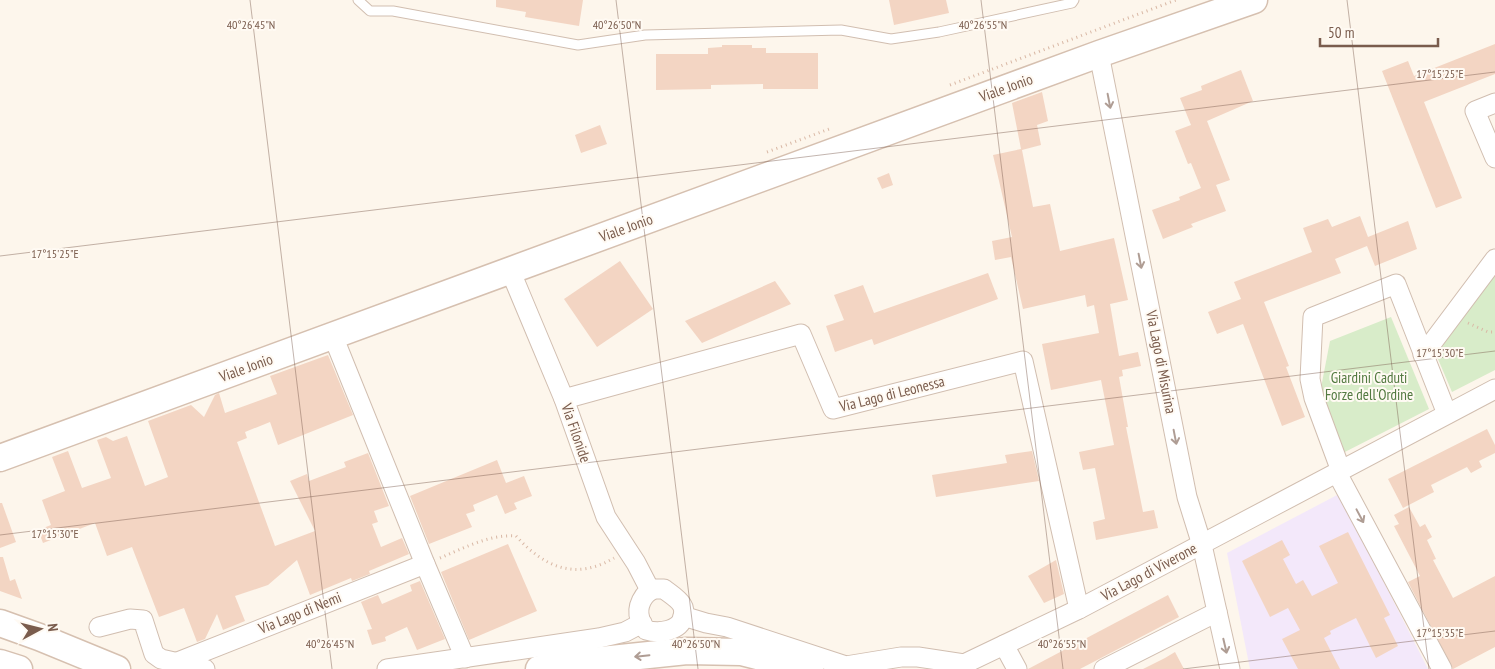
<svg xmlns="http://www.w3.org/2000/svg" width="1495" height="669" font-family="'PT Sans Narrow',sans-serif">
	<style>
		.education { fill: #f3e8fa }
		.green { fill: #d8ecc9 }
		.building { fill: #f3d5c3 }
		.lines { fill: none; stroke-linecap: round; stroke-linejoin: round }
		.lane-casing { stroke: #d1beb0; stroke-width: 11 }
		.street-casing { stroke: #d1beb0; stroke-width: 21 }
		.secondary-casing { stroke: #d6c0b0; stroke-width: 29 }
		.path { stroke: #d9b8a5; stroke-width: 3; stroke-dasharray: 1 4; stroke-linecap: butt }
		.lane { stroke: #fff; stroke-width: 9 }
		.street { stroke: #fff; stroke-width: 19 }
		.secondary { stroke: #fff; stroke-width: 26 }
		.oneway { stroke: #af9d94 }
		.ticks { fill: none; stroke: #7a5c4d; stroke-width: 1; stroke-opacity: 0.45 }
		.labels { text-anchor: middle; stroke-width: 4; stroke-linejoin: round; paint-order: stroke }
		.street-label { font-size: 15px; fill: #7a5c4d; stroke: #fffaf3 }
		.park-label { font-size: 15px; fill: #537a41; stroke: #fffaf3 }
		.ticks-label { font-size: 12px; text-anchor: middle; fill: #7a5c4d; stroke: #fffaf3; stroke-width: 4; stroke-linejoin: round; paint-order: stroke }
	</style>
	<rect width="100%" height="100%" fill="#fdf6ec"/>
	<path class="education" d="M1339,494L1428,669H1250L1227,553Z"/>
	<g class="green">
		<path d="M1495,275V370L1452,392L1435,352Z"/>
		<path d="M1391,317L1429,409L1339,455L1320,393L1330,341Z"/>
	</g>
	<g class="building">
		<path d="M496,0H583L579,26L525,17L526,12L496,7Z"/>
		<path d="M889,0H946L949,13L894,25Z"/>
		<path d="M1495,44V74L1424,102L1462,198L1436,208L1382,71L1408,61L1414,76Z"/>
		<path d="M722,45H752V48H766V53H818V89H763V84L711,85V89L656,90V54H708V48L722,47Z"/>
		<path d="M1241,70L1253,101L1207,121L1230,180L1216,185L1226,211L1191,224L1193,227L1163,239L1152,210L1180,200L1179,197L1201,188L1191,163L1188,164L1175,131L1191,125L1180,98L1202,90L1201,86Z"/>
		<path d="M1042,92L1048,121L1037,125L1041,145L1022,150L1033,207L1050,204L1060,251L1114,238L1128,300L1110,304L1119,356L1138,352L1141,366L1122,370L1123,376L1119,377L1128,427H1126L1143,512L1154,510L1158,528L1096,540L1093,522L1105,519L1095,468L1083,470L1079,452L1114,445L1101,380L1051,390L1042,344L1099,333L1094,305L1087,307L1085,295L1023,309L1011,257L995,260L992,241L1012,237L993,155L1021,149L1012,103Z"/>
		<path d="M600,125L607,144L581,153L575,135Z"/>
		<path d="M889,173L893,185L882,189L877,178Z"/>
		<path d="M1360,216L1368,237L1408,221L1417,249L1375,266L1367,246L1335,259L1341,273L1264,302L1289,366L1286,367L1305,417L1282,426L1243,324L1217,334L1208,312L1241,299L1234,282L1312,252L1303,228L1328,219L1332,227Z"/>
		<path d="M620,261L653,309L597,347L564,299Z"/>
		<path d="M988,273L998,299L874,345L872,339L835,352L826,326L844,320L834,295L863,285L874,313Z"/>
		<path d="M775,281L791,304L702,343L685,321Z"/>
		<path d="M328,355L353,415L278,445L270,422L245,432L247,438L237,442L275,546L315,531L290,481L307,474L309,481L346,467L344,462L368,453L389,506L374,511L378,522L372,524L381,547L402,538L409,554L369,571L370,574L352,581L351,578L310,595L297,560L268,585L235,596L245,621L223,630L217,614L205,639L197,642L184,608L159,617L132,547L107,556L95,523L43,543L38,530L51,525L42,500L65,491L52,457L68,451L82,488L111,478L97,440L106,437L113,441L127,436L145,486L168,477L148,421L191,405L204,417L215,395L219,393L225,413L277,394L270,376Z"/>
		<path d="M1487,429L1495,445V453L1479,461L1482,467L1471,473L1467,467L1431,485L1434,492L1403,508L1388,479Z"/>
		<path d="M1032,451L1039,481L936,497L932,475L1007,463L1005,455Z"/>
		<path d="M497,460L506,483L524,476L532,496L514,503L517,509L505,514L497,495L473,505L475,511L466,514L472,527L429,544L410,496Z"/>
		<path d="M0,503H2L16,542L0,548Z"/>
		<path d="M1409,507L1420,527L1425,524L1432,537L1427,540L1436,559L1433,560L1453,598L1495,576V647L1453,669L1408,582L1420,576L1394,526L1399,524L1394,515Z"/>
		<path d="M1348,532L1390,615L1384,618L1398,646L1376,658L1356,618L1330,631L1331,634L1324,638L1340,669H1298L1282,639L1300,630L1288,608L1270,617L1242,561L1282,540L1290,555L1283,559L1296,584L1303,580L1312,596L1338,583L1319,546Z"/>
		<path d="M508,544L537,611L469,640L441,572Z"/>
		<path d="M0,557H3L10,581L15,579L22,599L0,591Z"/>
		<path d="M1056,560L1064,594L1044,603L1028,576Z"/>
		<path d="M420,581L445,639L417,650L407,627L385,637L386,641L372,645L367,630L372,629L361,602L378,595L382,604L412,591L410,585Z"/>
		<path d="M1168,595L1179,617L1080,669H1028Z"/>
		<path d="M1175,652L1184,669H1143L1165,658Z"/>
	</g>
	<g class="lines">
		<defs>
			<path id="lane" d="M358,0L370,11H393L578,45L645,35L841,30L891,39L939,32L1072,3L1074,0"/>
			<g id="street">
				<path d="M1099,54L1187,497L1202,545L1230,669"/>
				<path d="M1495,103L1475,111L1495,158"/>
				<path d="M510,270L564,399L606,517L636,563L650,590"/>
				<path d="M333,336L425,564L465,658"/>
				<path d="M1423,355L1495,259"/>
				<path d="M564,399L801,334L833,409L1023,361L1079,609"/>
				<path d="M1341,471L1314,398L1310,379L1313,317L1396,284L1447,414"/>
				<path d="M1337,473L1442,669"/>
				<path d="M655,589H664C669,593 679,599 682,605C684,608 684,613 683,617C680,631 659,634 646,630C644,627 641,623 640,619C636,607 643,592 655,589Z"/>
				<path d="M683,616L706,623L727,627L846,666L901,657H918L964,664"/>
				<path d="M99,627L130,619L143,620L154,654L161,659L205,669"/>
				<path d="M1004,645L1017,669"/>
				<path d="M175,663L425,564"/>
				<path d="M964,664L1079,609L1495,389"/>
				<path d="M387,669L599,638L625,632L642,623"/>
				<path d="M1104,669L1217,612"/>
			</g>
			<g id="secondary">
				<path d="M0,458L1099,54L1254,0"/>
				<path d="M0,623L39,637L117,669"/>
				<path d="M0,663L19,669"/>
				<path d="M539,669L573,663L687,651L741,652L810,669"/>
			</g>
		</defs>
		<use href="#lane" class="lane-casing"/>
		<use href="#street" class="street-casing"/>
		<use href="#secondary" class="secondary-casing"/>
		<g class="path">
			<path d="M950,85L1176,0"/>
			<path d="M767,152L832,128"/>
			<path d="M1468,323L1488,332H1495"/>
			<path d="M440,558C464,548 490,534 516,536C544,567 575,581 614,558"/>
		</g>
		<use href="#lane" class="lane"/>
		<use href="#street" class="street"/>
		<use href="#secondary" class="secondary"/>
	</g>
	<defs><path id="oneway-shaft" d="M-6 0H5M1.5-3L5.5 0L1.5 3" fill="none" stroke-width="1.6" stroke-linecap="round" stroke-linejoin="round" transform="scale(1.25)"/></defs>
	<g class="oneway">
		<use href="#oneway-shaft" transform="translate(1109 101) rotate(79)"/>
		<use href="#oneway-shaft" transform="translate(1140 261) rotate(79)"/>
		<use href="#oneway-shaft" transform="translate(1175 437) rotate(79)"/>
		<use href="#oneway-shaft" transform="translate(1360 516) rotate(62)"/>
		<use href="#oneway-shaft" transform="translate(1225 646) rotate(77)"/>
		<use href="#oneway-shaft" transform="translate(642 656) rotate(174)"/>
	</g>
	<path class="ticks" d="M250,0L332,669M616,0L698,669M981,0L1063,669M1347,0L1429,669M0,256L1495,72M0,535L1495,351M1183,669L1495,631"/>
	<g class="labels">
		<g class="street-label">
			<text transform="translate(1006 88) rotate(-20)" y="5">Viale Jonio</text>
			<text transform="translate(626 228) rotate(-20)" y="5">Viale Jonio</text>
			<text transform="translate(1161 362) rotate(79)" y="5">Via Lago di Misurina</text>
			<text transform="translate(246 368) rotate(-20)" y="5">Viale Jonio</text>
			<text transform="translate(892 394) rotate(-14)" y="5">Via Lago di Leonessa</text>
			<text transform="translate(576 433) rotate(71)" y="5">Via Filonide</text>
			<text transform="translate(1149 572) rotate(-28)" y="5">Via Lago di Viverone</text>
			<text transform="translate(300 613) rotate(-22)" y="5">Via Lago di Nemi</text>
		</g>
		<g class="park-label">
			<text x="1369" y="383">Giardini Caduti<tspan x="1369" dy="17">Forze dell'Ordine</tspan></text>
		</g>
	</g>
	<g class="ticks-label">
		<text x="251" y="29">40°26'45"N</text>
		<text x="617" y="29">40°26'50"N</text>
		<text x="983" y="29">40°26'55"N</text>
		<text x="1440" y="78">17°15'25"E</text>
		<text x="55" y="258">17°15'25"E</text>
		<text x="1440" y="357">17°15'30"E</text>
		<text x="55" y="538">17°15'30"E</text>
		<text x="1440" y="637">17°15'35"E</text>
		<text x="330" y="648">40°26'45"N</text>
		<text x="696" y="648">40°26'50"N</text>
		<text x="1062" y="648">40°26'55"N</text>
	</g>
	<g transform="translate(40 629) rotate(83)" stroke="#fffaf3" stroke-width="4" paint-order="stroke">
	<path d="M0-4L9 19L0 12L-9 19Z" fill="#7a5c4d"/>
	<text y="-8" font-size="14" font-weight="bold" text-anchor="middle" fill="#7a5c4d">N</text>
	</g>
	<path d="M1320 38v8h118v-8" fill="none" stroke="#7a5c4d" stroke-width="2.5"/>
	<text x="1328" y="38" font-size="15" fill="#7a5c4d" stroke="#fffaf3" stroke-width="4" paint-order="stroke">50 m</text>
</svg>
